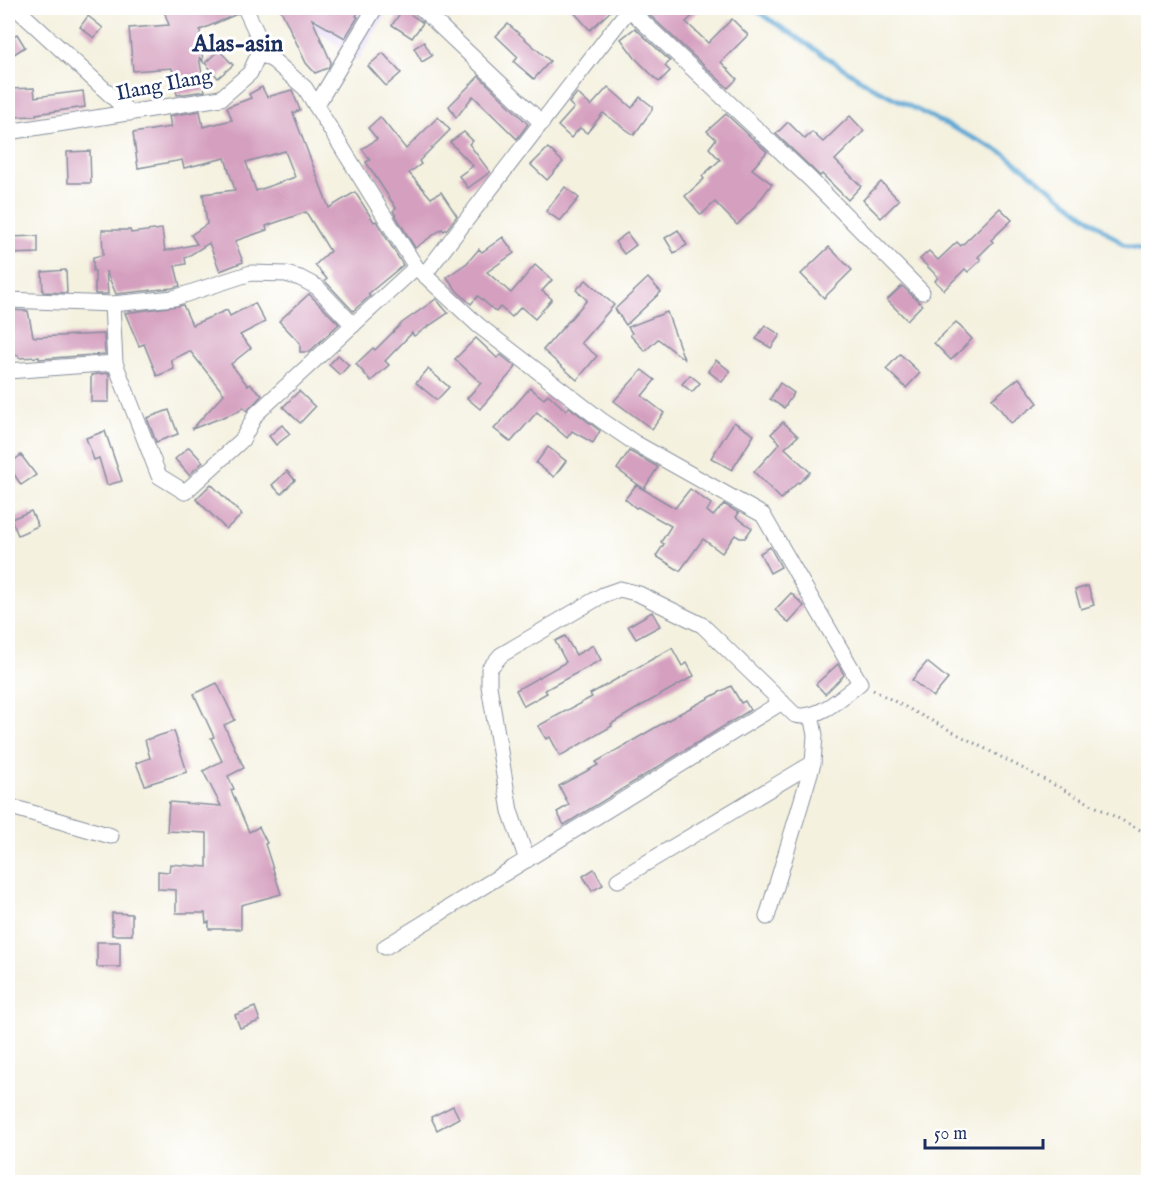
<svg xmlns="http://www.w3.org/2000/svg" width="1156" height="1190" font-family="'IM FELL English',serif">
	<style>
		.built { fill: #e1d4f4 }
		.lines { fill: none; stroke-linecap: round; stroke-linejoin: round }
		.stream { stroke: #5aa6d3; stroke-width: 4.5 }
		.building { fill: #d5a0c0; fill-rule: evenodd }
		.minor-casing { stroke: #88909e; stroke-width: 17 }
		.path { stroke: #88909e; stroke-width: 3; stroke-dasharray: 1.5 4.5; stroke-linecap: butt }
		.minor { stroke: #fff; stroke-width: 15 }
		.labels { text-anchor: middle; stroke-width: 6; stroke-linejoin: round; paint-order: stroke }
		.street-label { font-size: 21px; fill: #1b2f5e; stroke: #fff }
		.quarter-label { font-size: 24px; font-weight: bold; fill: #1b2f5e; stroke: #fff }
	</style>
	<rect width="100%" height="100%" fill="#fff"/>
	<filter id="ink" filterUnits="userSpaceOnUse"><feTurbulence type="fractalNoise" baseFrequency=".0167" numOctaves="2"/><feDisplacementMap in="SourceGraphic" scale="12" xChannelSelector="R" yChannelSelector="G"/><feConvolveMatrix kernelMatrix="1 2 1 2 8 2 1 2 1" color-interpolation-filters="sRGB"/></filter>
	<filter id="wash" filterUnits="userSpaceOnUse"><feTurbulence type="fractalNoise" baseFrequency=".008" numOctaves="4" result="noise"/><feDisplacementMap in="SourceGraphic" scale="24" xChannelSelector="R" yChannelSelector="G"/><feGaussianBlur stdDeviation="1.35" result="paint"/><feColorMatrix in="noise" values="0 0 0 0 0 0 0 0 0 0 0 0 0 0 0 0 0 1.4 0 .05"/><feComposite in="paint" operator="in"/></filter>
	<g filter="url(#wash)">
		<rect width="100%" height="100%" fill="#f4f1df"/>
		<path class="built" d="M285,8H390L358,60Z"/>
		<g class="lines">
			<path class="stream" d="M752,8L872,87L1005,154L1124,245L1148,251"/>
		</g>
		<g id="blocks">
			<g class="building">
				<path d="M163,8H235L237,14L200,30L203,62L199,57L205,91L177,95L172,68L133,71L129,28L169,25Z"/>
				<path d="M280,8H361L356,16L358,17L345,38L312,19L331,62L328,68L315,73L306,63Z"/>
				<path d="M570,8H614L590,30Z"/>
				<path d="M642,8H701L686,22L708,43L732,19L748,35L721,62L737,79L728,88Z"/>
				<path d="M403,9L423,23L412,38L392,25Z"/>
				<path d="M88,16L103,28L94,38L80,27Z"/>
				<path d="M508,24L550,61L534,79L514,62L518,57L496,36Z"/>
				<path d="M635,28L670,61L665,66L670,71L659,82L635,58L621,39Z"/>
				<path d="M17,34L25,47L8,58V39Z"/>
				<path d="M424,42L432,56L422,62L414,48Z"/>
				<path d="M219,50L233,65L218,78L205,63Z"/>
				<path d="M383,53L401,73L386,86L368,66Z"/>
				<path d="M479,76L528,124L517,139L473,96L456,118L449,106Z"/>
				<path d="M262,87L267,97L292,90L300,110L293,113L329,208L355,192L374,222L376,221L403,265L368,294L370,296L353,311L325,281L327,279L315,265L330,251L306,212L266,226L267,230L235,241L243,262L220,271L209,243L185,258L186,264L175,266L180,286L172,288L116,294L106,271L108,294H95V271H93V257L103,255L102,230H130L131,233L162,229L165,251L197,244L191,235L207,224L203,194L235,190L225,158L184,168L182,160L138,168L133,133L171,127L169,116L200,111L203,127L232,120L227,107L251,98L249,94ZM285,151L295,177L256,191L246,162Z"/>
				<path d="M608,87L632,108L640,97L652,106V110L634,135L603,113L587,133L580,128L571,138L558,126L574,108L569,103L577,93L591,106Z"/>
				<path d="M34,88L35,97L83,91L85,107L36,114V116L11,117L9,89Z"/>
				<path d="M726,114L767,152L752,169L772,184L753,209L737,225L715,202L701,215L685,196L704,179L702,176L720,160L709,148L716,139L707,131Z"/>
				<path d="M850,116L864,131L835,160L861,186L848,200L822,174L820,176L776,134L788,122L805,139L812,132L823,142Z"/>
				<path d="M380,117L406,149L438,117L450,130L419,161L421,164L409,173L431,198L441,192L457,216L447,229L444,231L442,229L415,248L393,211L396,208L366,162L370,160L362,149L377,139L368,128Z"/>
				<path d="M464,132L473,141L469,144L490,172L468,188L459,176L473,166L450,142Z"/>
				<path d="M548,148L563,162L547,180L531,165Z"/>
				<path d="M90,151L91,183H68L67,152Z"/>
				<path d="M881,182L899,200L881,218L863,200Z"/>
				<path d="M565,187L579,198L560,221L546,211Z"/>
				<path d="M1000,208L1012,220L991,240L993,242L978,257L981,260L968,272L965,269L944,290L935,281L938,277L920,259L929,251L938,260L957,242L961,246Z"/>
				<path d="M678,230L687,245L674,253L665,238Z"/>
				<path d="M627,233L636,245L624,254L615,242Z"/>
				<path d="M38,236V253L8,254V237Z"/>
				<path d="M503,237L514,253L487,272L511,293L535,265L552,280L542,291L552,299L535,319L521,307L512,317L500,307L496,312L478,296L471,304L457,291L447,277L467,263L479,249L482,252Z"/>
				<path d="M829,247L852,270L824,298L801,274Z"/>
				<path d="M66,270L67,293L43,292L42,272Z"/>
				<path d="M648,278L661,292L626,325L615,309Z"/>
				<path d="M586,280L614,305L581,343L597,356L577,380L543,350L587,300L576,290Z"/>
				<path d="M902,286L922,305L907,320L887,300Z"/>
				<path d="M309,294L339,324L309,352H300V343L279,321Z"/>
				<path d="M436,299L448,313L414,336L412,333L385,361L389,365L371,381L356,364L373,348L375,350L402,323Z"/>
				<path d="M255,303L265,322L240,335L251,348L231,364L248,386L250,384L262,395L247,411L243,407L239,411L192,429L224,394L190,351L171,360L174,369L157,376L144,344L139,346L125,313L183,305L192,325L227,310L230,316Z"/>
				<path d="M8,310L28,311L33,336L35,337L104,334L105,354L39,359V357L19,358L18,355L8,356Z"/>
				<path d="M667,312L684,359L658,339L645,351L630,335L632,333L628,327Z"/>
				<path d="M956,322L972,339L951,360L934,343Z"/>
				<path d="M765,325L780,335L771,348L756,339Z"/>
				<path d="M476,338L497,358L501,355L516,367L480,409L467,398L481,383L455,359Z"/>
				<path d="M900,354L920,373L906,388L886,369Z"/>
				<path d="M338,355L349,365L340,375L329,365Z"/>
				<path d="M716,360L730,371L722,382L708,371Z"/>
				<path d="M428,369L449,387L437,400L416,383Z"/>
				<path d="M642,370L655,380L642,396L664,413L652,429L614,401Z"/>
				<path d="M109,373V402H91V375Z"/>
				<path d="M690,375L700,383L692,392L682,384Z"/>
				<path d="M1019,378L1038,403L1011,423L992,399Z"/>
				<path d="M780,383L794,393L784,408L770,399Z"/>
				<path d="M530,388L544,399L548,394L566,411L569,407L600,431L593,443L572,431L567,438L537,412L511,442L494,429Z"/>
				<path d="M299,391L315,407L300,423L283,407Z"/>
				<path d="M169,410L178,434L156,442L147,418Z"/>
				<path d="M734,422L754,435L732,470L711,458Z"/>
				<path d="M783,422L798,436L785,448L810,472L799,483L798,482L781,499L754,472L780,443L771,434Z"/>
				<path d="M282,425L290,434L276,445L269,436Z"/>
				<path d="M105,431L122,481L107,485L99,458L94,460L86,438Z"/>
				<path d="M189,447L203,462L189,475L175,459Z"/>
				<path d="M548,447L566,461L554,477L536,463Z"/>
				<path d="M629,451L658,467L644,489L617,469Z"/>
				<path d="M21,455L36,475L21,485L8,465Z"/>
				<path d="M287,471L295,480L281,494L272,485Z"/>
				<path d="M211,484L242,515L226,529L196,499Z"/>
				<path d="M636,485L675,508L690,489L711,504L707,511L713,516L724,504L739,513L736,517L752,528L745,538H740L735,535L722,553L703,539L680,571L656,556L664,544L661,542L671,526L638,507L636,508L625,499Z"/>
				<path d="M31,511L38,526L18,535L11,519Z"/>
				<path d="M770,547L781,567L770,573L760,553Z"/>
				<path d="M1088,586L1094,605L1081,609L1075,590Z"/>
				<path d="M791,593L804,606L789,623L775,610Z"/>
				<path d="M652,612L660,626L636,639L628,626Z"/>
				<path d="M565,636L576,655L593,645L601,660L545,690L547,693L524,706L516,690L566,662L555,641Z"/>
				<path d="M672,648L682,666L687,663L694,676L641,706L611,724L612,726L560,756L550,737L546,739L538,726L592,697L590,694Z"/>
				<path d="M927,662L948,679L933,697L912,680Z"/>
				<path d="M838,664L844,675L825,694L816,684Z"/>
				<path d="M217,683L235,720L224,725L244,768L228,776L234,789L231,790L249,832L259,827L267,843L265,844L281,894L241,905V929H209V922L206,923L205,913H176V890L158,889V871L169,872L170,864L207,867V833L167,831L169,802L221,806L203,771L222,761L211,738L214,737L194,694Z"/>
				<path d="M731,686L741,703L745,701L750,710L564,825L557,812L569,805L559,786L598,765L596,762L677,715Z"/>
				<path d="M174,731L187,772L145,785L136,763L150,758L145,740Z"/>
				<path d="M594,869L603,885L592,891L583,876Z"/>
				<path d="M112,913L132,914V935H112Z"/>
				<rect x="97" y="942" width="23" height="25"/>
				<path d="M255,1007L260,1021L240,1028L235,1015Z"/>
				<path d="M453,1106L459,1118L437,1130L431,1117Z"/>
			</g>
		</g>
	</g>
	<g filter="url(#ink)">
		<use href="#blocks" fill-opacity="0" stroke="#88909e" stroke-width="1.5"/>
		<g class="lines">
			<defs>
				<g id="minor">
					<path d="M16,8L130,113"/>
					<path d="M421,8L542,123"/>
					<path d="M628,8L810,179L922,292"/>
					<path d="M259,53L274,61L305,88L416,267L478,325L601,420L635,443L763,515L860,683C843,696 818,721 795,715L702,625L639,594L620,589L603,595L501,655L489,669V686L510,811L527,860"/>
					<path d="M316,106L375,8"/>
					<path d="M8,132L221,98L250,73L259,53V38L245,8"/>
					<path d="M424,275L629,9"/>
					<path d="M8,300L112,304L115,363L159,476L185,492L242,440L256,414L416,267"/>
					<path d="M112,304L174,298L251,273L286,274L300,278L317,287L353,325"/>
					<path d="M8,371L115,363"/>
					<path d="M8,806L111,836"/>
					<path d="M618,880L813,763"/>
					<path d="M767,917L813,763L815,735L811,715"/>
					<path d="M385,947L782,702"/>
				</g>
			</defs>
			<use href="#minor" class="minor-casing"/>
			<path class="path" d="M873,690L1148,834"/>
			<use href="#minor" class="minor"/>
		</g>
	</g>
	<g class="labels">
		<g class="street-label">
			<text transform="translate(164 84) rotate(-11)" y="7">Ilang Ilang</text>
		</g>
		<g class="quarter-label">
			<text x="238" y="51">Alas-asin</text>
		</g>
	</g>
	<rect width="1156" height="1190" fill="none" stroke="#fff" stroke-width="30"/>
	<path d="M925 1139v9h118v-9" fill="none" stroke="#1b2f5e" stroke-width="3"/>
	<text x="934" y="1139" font-size="18" fill="#1b2f5e" stroke="#ffffff" stroke-width="4.5" paint-order="stroke">50 m</text>
</svg>
